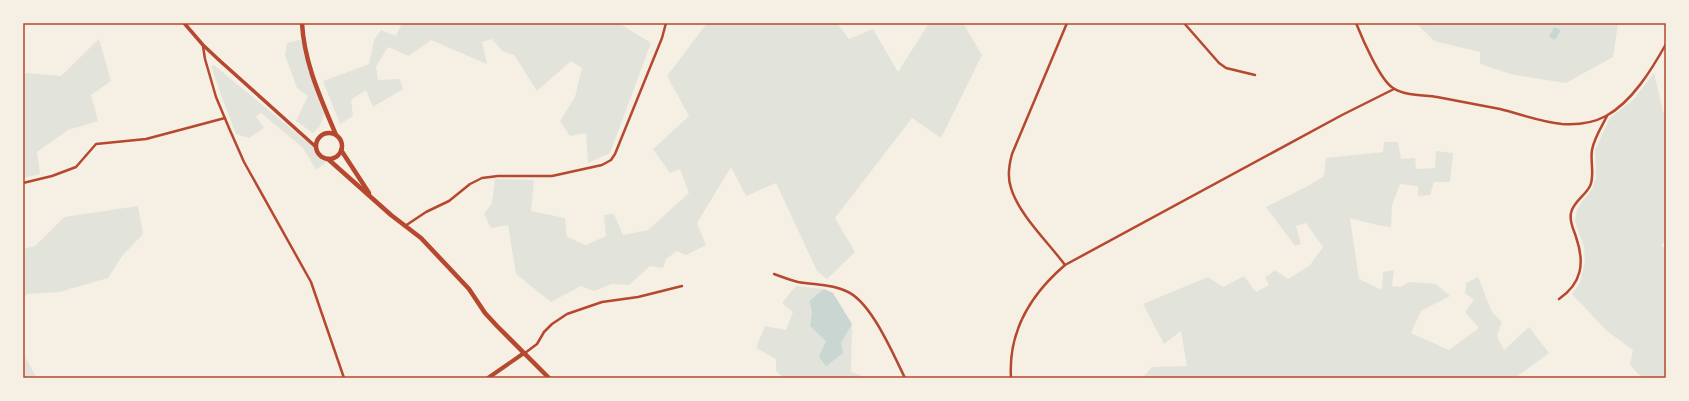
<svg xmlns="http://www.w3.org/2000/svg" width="1689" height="401" font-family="'Sofia Sans Condensed',sans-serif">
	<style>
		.green { fill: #e2e4dc }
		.water { fill: #c9d6d2 }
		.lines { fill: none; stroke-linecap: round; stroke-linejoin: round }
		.minor { stroke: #b5482f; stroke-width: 2.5 }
		.tertiary { stroke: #b5482f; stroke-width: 3.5 }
		.secondary { stroke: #b5482f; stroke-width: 4 }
		.primary { stroke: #b5482f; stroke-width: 4.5 }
		.neatline { fill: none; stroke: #b5482f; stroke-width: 1.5 }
	</style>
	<rect width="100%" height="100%" fill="#f6efe4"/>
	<g class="green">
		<path d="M402,23H619L651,43L610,153L588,163L586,133L570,136L560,121L575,97L582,68L571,61L537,91L514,55L502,51L492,39L482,42L487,64L431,40L409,56L388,47L376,67L378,80L400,79L403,89L373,107L366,90L351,100L353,116L340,124L323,81L369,64L374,40L381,30L396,36Z"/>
		<path d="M707,23H837L849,39L873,29L898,72L929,23H963L982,55L941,138L912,118L835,218L855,252L827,279L817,271L776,183L746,196L731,167L697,223L706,245L686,255L677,251L666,259L663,268L650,266L629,285L612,284L594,291L581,286L551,302L516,274L508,225L491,228L484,214L492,203L495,179L534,180L531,211L565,218L567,237L586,245L606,236L604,215L614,214L623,235L648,230L689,193L680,169L670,173L653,149L689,116L667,76Z"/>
		<path d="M1416,23H1617L1618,24L1613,57L1566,83L1514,75L1480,64V52L1434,41Z"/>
		<path d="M99,39L111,81L91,95L98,121L68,130L37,152L40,174L23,178V78L26,73L61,76Z"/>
		<path d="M298,40L302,41L309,72L324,114L320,126L313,133L296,121L308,96L297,88L285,55L287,43Z"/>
		<path d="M214,65L329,160L316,170L303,148L261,113L256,116L264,128L249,138L236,134L221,95L211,66Z"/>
		<path d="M1654,73L1666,123V241L1661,245L1666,250V378H1642L1630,365L1633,350L1607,331L1572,294L1580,283L1585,261L1584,247L1575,221L1577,210L1581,203L1592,189L1596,178L1595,150L1610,118L1634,99Z"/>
		<path d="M1384,142H1398L1401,159L1415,158L1416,169L1435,168L1436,151L1453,153L1450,182H1434L1430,195L1418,196V186L1400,184L1392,205L1391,227L1377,225L1350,218L1359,279L1382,290L1383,272L1394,270L1392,286L1401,287L1409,282L1436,284L1450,296L1421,311L1411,333L1449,350L1479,328L1465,312L1474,300L1465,293L1466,283L1478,277L1492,312L1502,322L1497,336L1504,350L1529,327L1549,353L1515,378H1142L1152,367L1187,366L1181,331L1164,344L1143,304L1208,277L1223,287L1244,276L1256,292L1269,285L1265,278L1275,270L1288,279L1310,265L1323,247L1306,223L1296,226L1301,244L1295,246L1266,207L1308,186L1324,176L1326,158L1383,152Z"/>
		<path d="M138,206L143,234L122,256L108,278L59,292L28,294L23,297V249L35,246L64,217Z"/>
		<path d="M796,286L824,289L809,301L812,312L810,326L827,341L841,343L852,324L851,372L868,378H783L776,371V359L756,348L765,326L786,330L793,312L782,303Z"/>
		<path d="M23,353L37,378H23Z"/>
	</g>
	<g class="water">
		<path d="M1554,27L1561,30L1555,40L1549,37Z"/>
		<path d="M824,289L833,293L852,324L841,343L843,353L826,366L819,357L826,341L810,326L812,312L809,301Z"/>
	</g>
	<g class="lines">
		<g class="minor">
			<path d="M1184,23L1219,63L1226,68L1255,75"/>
			<path d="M1356,23C1362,38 1380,80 1393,88C1405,96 1423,95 1437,97C1458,101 1479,105 1500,109C1520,114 1541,122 1562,124C1577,125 1593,123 1606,116C1632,102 1652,69 1666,44"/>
			<path d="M203,46L205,59L216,97L229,128L244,162L311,282L344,378"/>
			<path d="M23,183L52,176L76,167L96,144L146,139L225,118"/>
			<path d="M405,226L426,212L449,201L470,184L482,178L498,176H552L602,165L611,160L615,154L662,38L666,23"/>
			<path d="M1065,265C1048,242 1019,215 1011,188C1007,177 1009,165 1012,154L1067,23"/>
			<path d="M774,274C782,277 790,280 798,282C814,285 831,284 846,291C871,301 893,354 905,378"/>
			<path d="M1559,299C1582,283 1585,263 1576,237C1574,230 1569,222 1571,213C1573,202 1585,196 1590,186C1595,176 1590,161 1592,150C1594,138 1602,126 1607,116"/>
			<path d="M525,353L537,344L544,332L552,324L567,314L602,302L638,297L682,286"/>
			<path d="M1011,378C1008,331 1030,295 1065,265L1342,115L1394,89"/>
		</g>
		<path class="tertiary" d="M184,23L203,45L219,60L316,147"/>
		<path class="secondary" d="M488,378L524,353"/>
		<g class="primary">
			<path d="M302,23C304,63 321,99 336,135"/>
			<circle cx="329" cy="146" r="13"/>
			<path d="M341,150L369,193"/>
			<path d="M328,159L391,215L421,238L469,289L485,313L497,326L549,378"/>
		</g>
	</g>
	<rect width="1689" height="401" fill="none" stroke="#f6efe4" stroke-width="48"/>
	<rect x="24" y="24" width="1641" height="353" class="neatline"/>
</svg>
